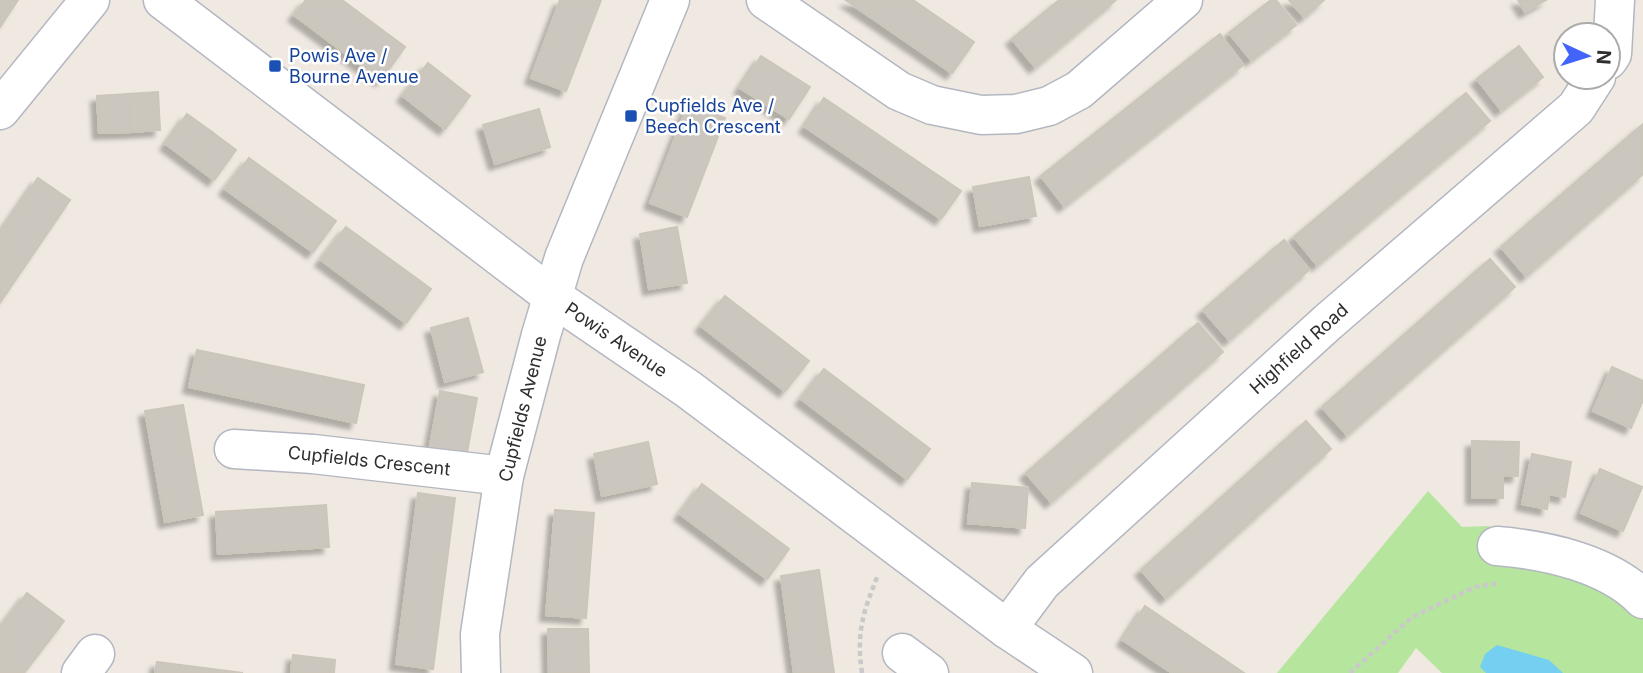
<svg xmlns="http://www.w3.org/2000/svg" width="1643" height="673" font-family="Inter,sans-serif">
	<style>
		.green { fill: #b6e59e }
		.water { fill: #75cff0 }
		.building { fill: #cbc7bf; stroke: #cbc5ba; stroke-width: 2; filter: url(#shadow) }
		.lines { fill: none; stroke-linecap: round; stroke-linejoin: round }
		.minor-casing { stroke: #b4b7c1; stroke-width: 41 }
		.path { stroke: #c9c9c9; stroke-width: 4.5; stroke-dasharray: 5 3.5; stroke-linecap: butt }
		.minor { stroke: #fff; stroke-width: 38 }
		.transit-dot { fill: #1a4fb4; stroke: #fff; stroke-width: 2.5 }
		.labels { text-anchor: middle; stroke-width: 5; stroke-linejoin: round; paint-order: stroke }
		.transit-label { font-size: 18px; fill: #164399; stroke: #fff; text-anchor: start }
		.street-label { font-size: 18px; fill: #2e2e2e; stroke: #fff }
	</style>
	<defs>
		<filter id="shadow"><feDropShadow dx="-6" dy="6" stdDeviation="2" flood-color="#0004"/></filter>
	</defs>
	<rect width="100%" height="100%" fill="#efe9e1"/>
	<path class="green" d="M1428,491L1462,527L1489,526L1492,553L1619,594L1643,619V673H1442L1416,648L1398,673H1277Z"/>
	<path class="water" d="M1497,645L1549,660L1563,673H1486L1480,667L1485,654Z"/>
	<g class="building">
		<path d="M0,0H18L0,27Z"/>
		<path d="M306,0H342L405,47L381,80L294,15Z"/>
		<path d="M560,0H601L566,91L531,78Z"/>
		<path d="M913,0L974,42L952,73L847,1Z"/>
		<path d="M1059,0H1116L1035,67L1012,39Z"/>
		<path d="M1271,0H1276L1296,25L1251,60L1229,33Z"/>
		<path d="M1289,0H1324L1304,17Z"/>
		<path d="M1518,0H1546L1525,12Z"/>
		<path d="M1220,34L1243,65L1064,206L1041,176Z"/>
		<path d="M1519,46L1543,77L1501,110L1477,79Z"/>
		<path d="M761,56L810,87L789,119L740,88Z"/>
		<path d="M428,63L470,96L445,129L403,96Z"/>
		<path d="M158,92L160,130L130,132L128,94Z"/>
		<path d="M1466,93L1490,121L1317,265L1294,237Z"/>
		<path d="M128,94L130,132L99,133L97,96Z"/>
		<path d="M824,98L961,191L941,219L805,127Z"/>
		<path d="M688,104L725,118L687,217L650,203Z"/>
		<path d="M539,109L550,147L495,164L483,125Z"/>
		<path d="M187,114L212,132L190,162L166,144Z"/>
		<path d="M1643,124V174L1526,276L1501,247Z"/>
		<path d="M212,132L236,150L214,180L190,162Z"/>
		<path d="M249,158L336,221L313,252L225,189Z"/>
		<path d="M1029,177L1036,216L980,226L973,187Z"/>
		<path d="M38,178L70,200L1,301L0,233Z"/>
		<path d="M346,227L431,289L406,323L321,260Z"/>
		<path d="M677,227L687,283L649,289L640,234Z"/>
		<path d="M1284,240L1309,270L1229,340L1203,310Z"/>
		<path d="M1490,259L1515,287L1347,435L1322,407Z"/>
		<path d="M725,296L809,361L785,391L701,326Z"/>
		<path d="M468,318L483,372L445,382L431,328Z"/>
		<path d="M1198,323L1223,352L1051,502L1026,473Z"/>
		<path d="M197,350L364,385L356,423L189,387Z"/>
		<path d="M1612,367L1643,381V400L1631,428L1593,411Z"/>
		<path d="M824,369L930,449L907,479L801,399Z"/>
		<path d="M440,391L477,398L466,458L429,451Z"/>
		<path d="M183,405L203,515L165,522L145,411Z"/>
		<path d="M1306,421L1331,449L1166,598L1141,570Z"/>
		<path d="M1472,441L1519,442L1518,476H1503V498H1472Z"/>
		<path d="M648,442L657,484L602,496L594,454Z"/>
		<path d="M1532,454L1571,462L1565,497L1549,494L1547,509L1522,504Z"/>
		<path d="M1600,469L1642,487L1623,531L1581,513Z"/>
		<path d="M972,483L1028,488L1025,528L968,523Z"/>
		<path d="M702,484L789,549L767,579L680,514Z"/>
		<path d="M418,493L455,498L433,669L396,664Z"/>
		<path d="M326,505L329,547L218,554L216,512Z"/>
		<path d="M555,510L594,513L586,618L546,615Z"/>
		<path d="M819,570L834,673H794L781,576Z"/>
		<path d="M27,593L64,621L24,673H0V628Z"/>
		<path d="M1145,606L1244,673H1172L1123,640Z"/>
		<path d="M548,629H588L589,673H549Z"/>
		<path d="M293,655L335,660L334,673H291Z"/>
		<path d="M157,662L243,673H155Z"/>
	</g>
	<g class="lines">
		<defs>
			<g id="minor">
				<path d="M163,0L553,297L688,389L1007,629L1073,673"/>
				<path d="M766,0L899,91L932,105L981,115L1016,114L1049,106L1079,90L1183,0"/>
				<path d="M1608,60L1612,54L1615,0"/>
				<path d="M0,110L90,0"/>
				<path d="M234,449L313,454L504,476"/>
				<path d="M1497,546C1545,550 1608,563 1643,599"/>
				<path d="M1007,629L1042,582L1328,322L1576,108L1596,77"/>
				<path d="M902,653L929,673"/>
				<path d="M81,673L95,654"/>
				<path d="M481,673L480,634L504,476L541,335L564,258L670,0"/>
			</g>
		</defs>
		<use href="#minor" class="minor-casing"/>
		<g class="path">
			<path d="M862,673C856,633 863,612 878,575"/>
			<path d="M1350,673L1412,617L1475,587L1499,583"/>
		</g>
		<use href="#minor" class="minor"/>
	</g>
	<g class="transit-dot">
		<rect x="268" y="59" width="14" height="14" rx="3.5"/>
		<rect x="624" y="109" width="14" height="14" rx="3.5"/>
	</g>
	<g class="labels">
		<g class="transit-label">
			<text x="289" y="62">Powis Ave /<tspan x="289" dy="21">Bourne Avenue</tspan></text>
			<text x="645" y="112">Cupfields Ave /<tspan x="645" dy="21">Beech Crescent</tspan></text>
		</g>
		<g class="street-label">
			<text transform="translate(616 340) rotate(34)" y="6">Powis Avenue</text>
			<text transform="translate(1299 349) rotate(-42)" y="6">Highfield Road</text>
			<text transform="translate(523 409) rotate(-76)" y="6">Cupfields Avenue</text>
			<text transform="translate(369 461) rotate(6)" y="6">Cupfields Crescent</text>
		</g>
	</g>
	<g transform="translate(1587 56) rotate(94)"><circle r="33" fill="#ffffff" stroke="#ababab" stroke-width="2"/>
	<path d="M0-5L12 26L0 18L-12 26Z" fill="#4264fb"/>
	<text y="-10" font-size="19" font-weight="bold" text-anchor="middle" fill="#2e2e2e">N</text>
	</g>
</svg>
